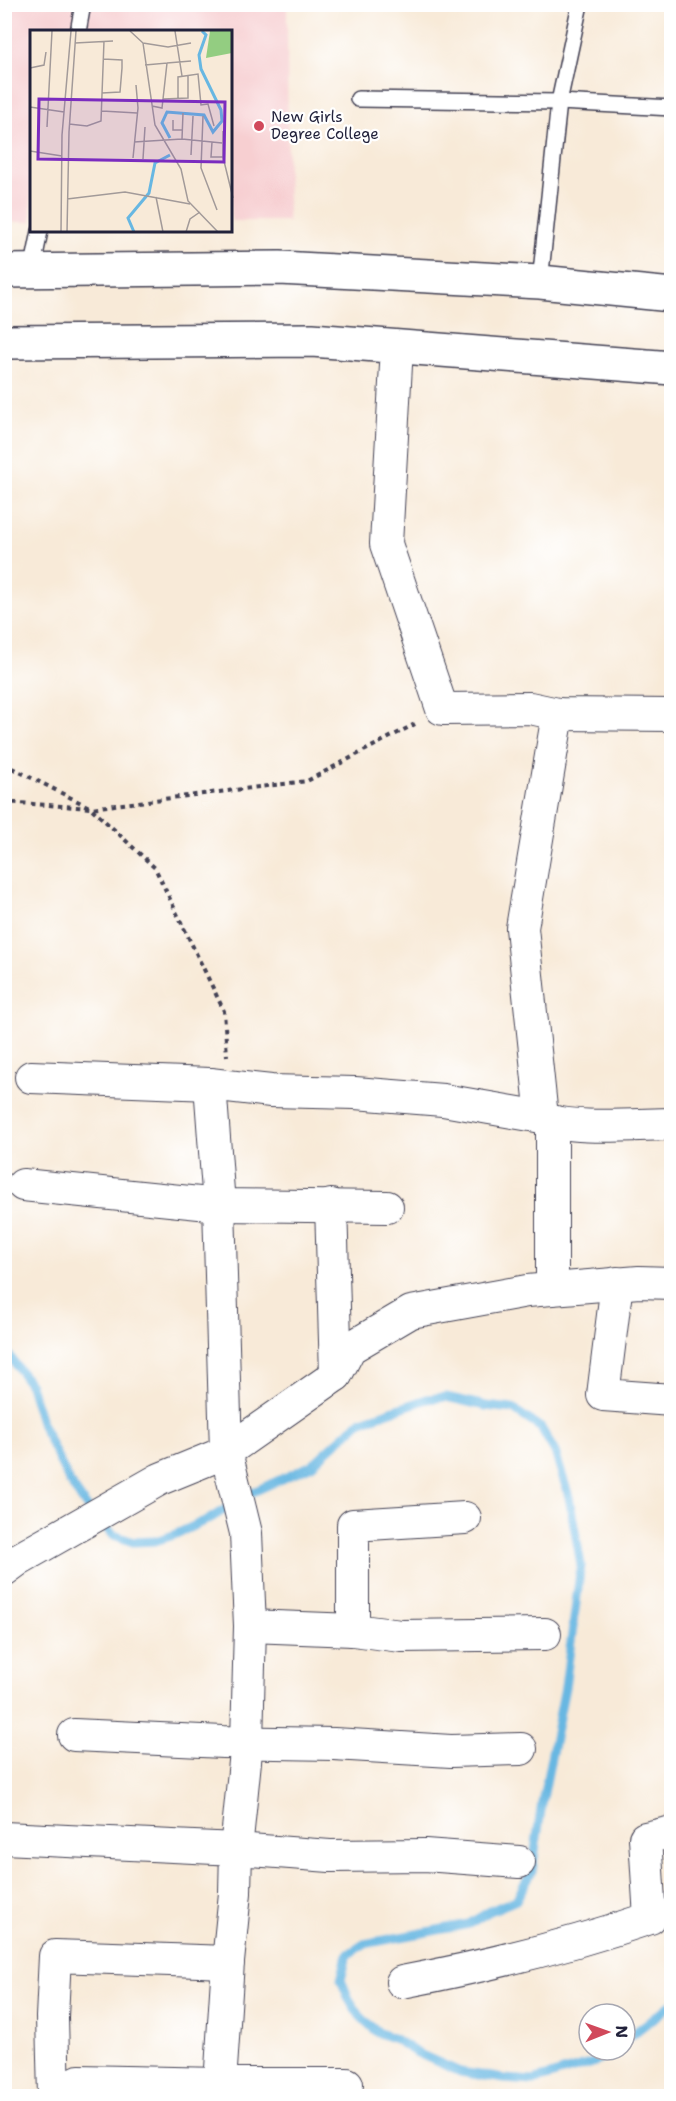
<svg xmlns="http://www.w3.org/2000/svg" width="676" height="2101" font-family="'Shantell Sans',sans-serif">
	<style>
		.built { fill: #f7cfd1 }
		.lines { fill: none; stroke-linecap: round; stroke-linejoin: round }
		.stream { stroke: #67b7e2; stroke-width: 9 }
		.lane-casing { stroke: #424053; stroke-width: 18 }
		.street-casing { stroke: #424053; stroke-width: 34 }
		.primary-casing { stroke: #424053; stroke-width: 36 }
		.path { stroke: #424053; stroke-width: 4; stroke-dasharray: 4.5 4.5; stroke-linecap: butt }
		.lane { stroke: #fff; stroke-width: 15 }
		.street { stroke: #fff; stroke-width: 32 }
		.primary { stroke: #fff; stroke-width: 33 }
		.poi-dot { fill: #d1495b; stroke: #fff; stroke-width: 2 }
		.labels { text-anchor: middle; stroke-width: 4.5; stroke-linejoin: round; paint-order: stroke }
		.poi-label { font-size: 15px; fill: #22223b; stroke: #fff; text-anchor: start }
		.inset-river { fill: none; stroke: #67b7e2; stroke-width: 3 }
		.inset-road { fill: none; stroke: #a29a99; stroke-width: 1.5 }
		.view { fill: #7b2cbf; fill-opacity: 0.15; stroke: #7b2cbf; stroke-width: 3 }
		.inset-edge { fill: none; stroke: #22223b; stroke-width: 3 }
	</style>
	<rect width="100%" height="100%" fill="#fff"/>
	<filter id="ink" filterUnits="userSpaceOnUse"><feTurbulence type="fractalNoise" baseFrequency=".0167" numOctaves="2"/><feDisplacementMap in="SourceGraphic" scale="12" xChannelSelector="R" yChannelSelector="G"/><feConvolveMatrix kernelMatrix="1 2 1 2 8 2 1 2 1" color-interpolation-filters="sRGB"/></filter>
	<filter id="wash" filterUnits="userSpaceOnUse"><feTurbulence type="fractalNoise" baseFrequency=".008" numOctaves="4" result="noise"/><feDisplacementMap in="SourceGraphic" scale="24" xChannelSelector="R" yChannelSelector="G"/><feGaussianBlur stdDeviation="1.35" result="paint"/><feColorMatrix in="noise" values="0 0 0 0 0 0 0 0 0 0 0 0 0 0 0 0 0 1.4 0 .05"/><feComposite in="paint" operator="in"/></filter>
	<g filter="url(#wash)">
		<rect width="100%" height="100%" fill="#f8ead8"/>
		<path class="built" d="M4,5H287L288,221H231V32H32L31,222H5Z"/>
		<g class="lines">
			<g class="stream">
				<path d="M4,1348L30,1385L42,1425L70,1483L96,1520L114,1535L133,1542L155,1541L174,1535L211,1518L251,1493L312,1465L359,1422L427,1399L446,1397L486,1406L513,1409L541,1428L555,1452L569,1497L581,1565L565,1687L542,1803L532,1871L516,1900L490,1911L469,1924L364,1944L347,1955L341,1980L349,1999L360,2016L377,2032L395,2039L415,2052L460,2072L504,2079L533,2081L593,2063L614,2050"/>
				<path d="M625,2040L672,2004"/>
			</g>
		</g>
	</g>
	<g filter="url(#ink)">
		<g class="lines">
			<defs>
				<g id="lane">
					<path d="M78,32L83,4"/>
					<path d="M358,99L559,102L672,108"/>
					<path d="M32,271L40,231"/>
					<path d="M540,282L559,102L580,4"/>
				</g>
				<g id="street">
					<path d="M397,347L386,544L442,709L530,708L558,714L672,715"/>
					<path d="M31,1077L210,1084L271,1091L355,1093L443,1100L542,1117C567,1131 640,1124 672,1124"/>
					<path d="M210,1084L219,1205L226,1452L246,1533L250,1626L247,1742L236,1849L235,1893L228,1962L220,2084"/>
					<path d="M542,1117L522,928L558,714"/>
					<path d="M552,1123V1289"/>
					<path d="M23,1185L219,1205L387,1207"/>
					<path d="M331,1205L336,1375"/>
					<path d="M617,1283L603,1395L672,1400"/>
					<path d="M4,1570L19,1559L160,1479L226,1452L336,1375L350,1348L411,1312L527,1291L639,1282L672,1283"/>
					<path d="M250,1626L353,1630L401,1636L545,1634"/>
					<path d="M353,1630V1525L465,1518"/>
					<path d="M74,1735L223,1742L334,1744L451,1751L521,1749"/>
					<path d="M4,1838L236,1849L330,1856L425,1855L519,1862"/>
					<path d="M228,1962L55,1956L52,2017L54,2096L79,2081L220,2084H347"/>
					<path d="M402,1982C486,1966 568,1946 650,1918L645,1838L672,1832"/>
				</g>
				<g id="primary">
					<path d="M4,271L280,268L540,282L672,295"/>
					<path d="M4,342L312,340L672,368"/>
				</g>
			</defs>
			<use href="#lane" class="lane-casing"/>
			<use href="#street" class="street-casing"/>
			<use href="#primary" class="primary-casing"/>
			<g class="path">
				<path d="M4,764L91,808L155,868L224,1011L227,1056"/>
				<path d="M4,802L91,808L307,781L415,724"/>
			</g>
			<use href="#lane" class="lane"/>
			<use href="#street" class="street"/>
			<use href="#primary" class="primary"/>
		</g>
	</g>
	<circle class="poi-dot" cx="259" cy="126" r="6"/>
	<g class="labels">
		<g class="poi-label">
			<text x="271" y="122">New Girls<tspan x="271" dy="17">Degree College</tspan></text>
		</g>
	</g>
	<g transform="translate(30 30)">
		<rect width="202" height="202" fill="#f8ead8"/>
		<path d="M180,1H202V23L176,28Z" fill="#93cd81"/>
		<path class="inset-river" d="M140,108L132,93L137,82L174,85L183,102L192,91L191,80L171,39L169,25L176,5L172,1M104,202L98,188L119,163L125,133L140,125"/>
		<path class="inset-road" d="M100,1L113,13L125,95L151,139L158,171L188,202M145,1L152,46M45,13L83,11M113,13L138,17L161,13M137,33L161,31M115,35L137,33L132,78L122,76M0,38L14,35L16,22M72,63L90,62L92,38V30L73,29M133,69L158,68V45M148,69V47L168,44L171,75L178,74L184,96M0,77L34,82M72,81L107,83M173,86L171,138L187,180M143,90V100H152M39,94L57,96L71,91L74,11M17,97L22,1M152,109L153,83M104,112L152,109L192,113M182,112L181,127H193V101M0,121L32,126M161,125L163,86M193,127L203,168M103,128L108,78L106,55M113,129L115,97M126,167L133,202M37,169L95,162L160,174M31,202L32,105L41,1M37,202L39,102L46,1M156,202L160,189L170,182"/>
		<path class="view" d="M9,69L195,72L194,132L8,129Z"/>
		<rect width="202" height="202" class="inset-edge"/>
	</g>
	<rect width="676" height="2101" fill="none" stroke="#fff" stroke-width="24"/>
	<g transform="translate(607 2032) rotate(89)"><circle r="28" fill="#ffffff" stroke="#a7a7b1" stroke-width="1.5"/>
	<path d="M0-4.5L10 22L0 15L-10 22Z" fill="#d1495b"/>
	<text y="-9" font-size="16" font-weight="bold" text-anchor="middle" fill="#22223b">N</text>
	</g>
</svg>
